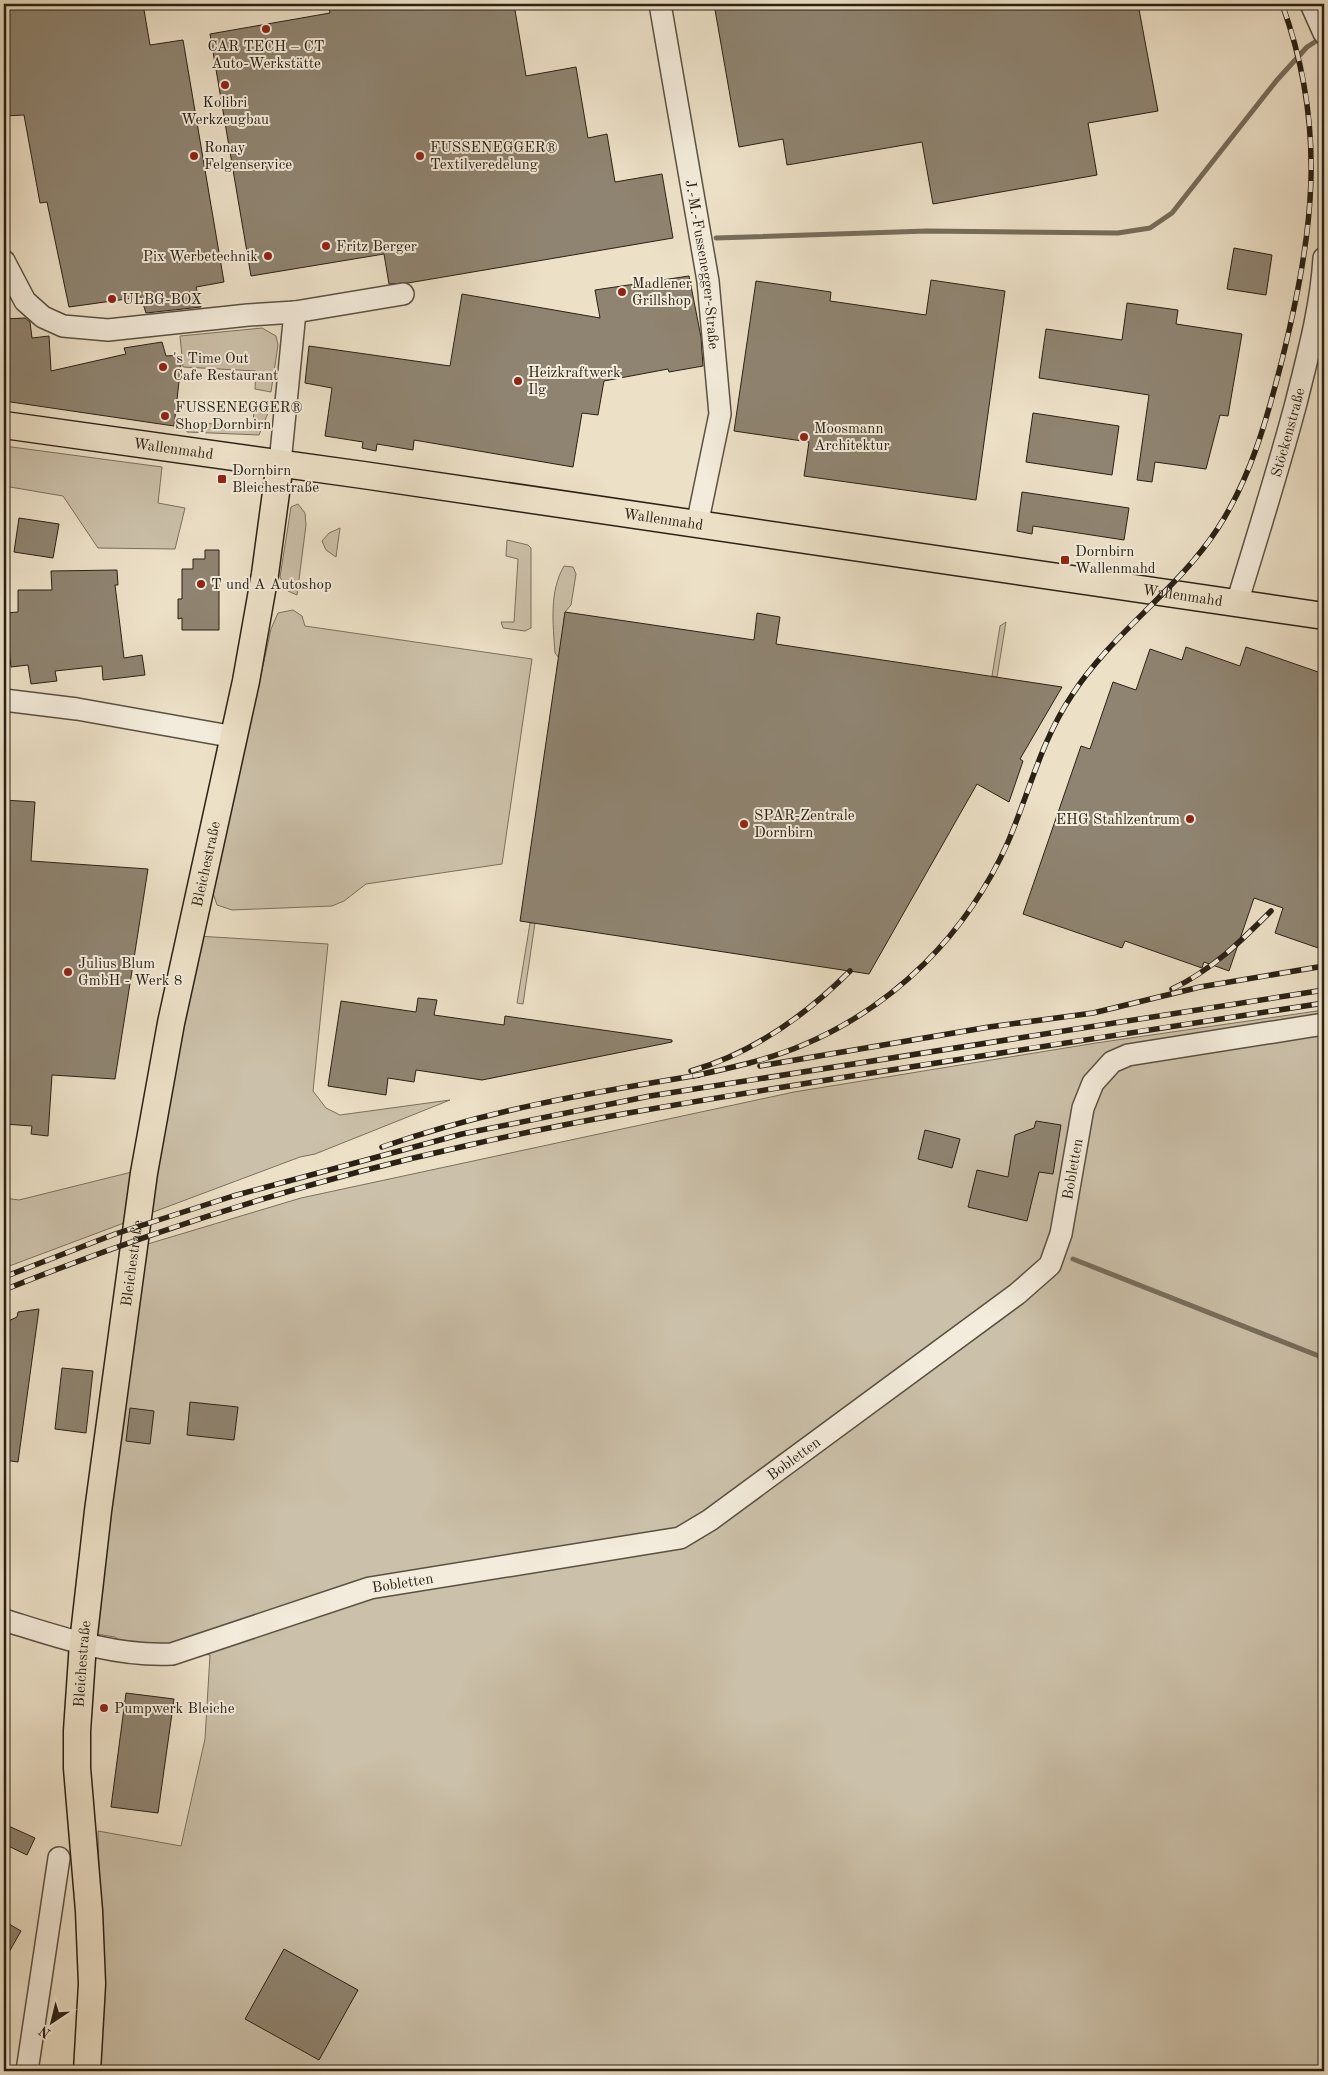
<svg xmlns="http://www.w3.org/2000/svg" width="1328" height="2075" font-family="'Old Standard TT',serif">
	<style>
		.green { fill: #cbc0a9; stroke: #7a705e }
		.lines { fill: none; stroke-linecap: round; stroke-linejoin: round }
		.stream { stroke: #776d5b; stroke-width: 5 }
		.building { fill: #8f8471; stroke: #2a2114 }
		.minor-casing { stroke: #5a5141; stroke-width: 24 }
		.major-casing { stroke: #2a2114; stroke-width: 29 }
		.minor { stroke: #f3ebdb; stroke-width: 21 }
		.major { stroke: #ece0c7; stroke-width: 26 }
		.rail-casing { stroke: #2a2114; stroke-width: 5.5 }
		.rail { stroke: #f3ebdb; stroke-width: 4; stroke-dasharray: 11; stroke-linecap: butt }
		.poi-dot { fill: #8f2418; stroke: #f3ebdb; stroke-width: 2 }
		.labels { text-anchor: middle; stroke-width: 4; stroke-linejoin: round; paint-order: stroke }
		.poi-label { font-size: 15px; fill: #2a2114; stroke: #f3ebdb; text-anchor: start }
		.street-label { font-size: 15px; fill: #2a2114; stroke: #f3ebdb }
	</style>
	<rect width="100%" height="100%" fill="#ece0c7"/>
	<filter id="stains"><feTurbulence type="fractalNoise" baseFrequency=".004" numOctaves="4"/><feColorMatrix values="0 0 0 0 .2 0 0 0 0 .09 0 0 0 0 .02 0 0 0 .5 -.17"/></filter>
	<radialGradient id="worn" r=".72"><stop offset=".6" stop-color="#630" stop-opacity="0"/><stop offset="1" stop-color="#630" stop-opacity=".3"/></radialGradient>
	<g class="green">
		<path d="M262,328L276,336L278,345L271,392L255,389L256,371L183,367L180,336Z"/>
		<path d="M254,407L270,408L259,435L187,432L188,422L253,427Z"/>
		<path d="M4,446L162,467L158,503L185,508L175,549L98,548L63,496L4,486Z"/>
		<path d="M298,504L305,513L306,525L297,595L288,591L280,577L291,507Z"/>
		<path d="M340,528L336,557L326,550L322,541L329,533Z"/>
		<path d="M507,540L528,545L531,548V628L525,631L503,628L501,622H514L518,559L506,556Z"/>
		<path d="M564,566L573,567L576,574L571,605L565,612L559,658L555,653C553,623 549,592 564,566Z"/>
		<path d="M293,610L302,616L305,626L532,659L502,864L366,884L344,901L332,906L232,910L217,905L213,893L271,629L278,613Z"/>
		<path d="M1006,622L997,677L992,676L1000,626Z"/>
		<path d="M530,923H535L523,1004L517,1003Z"/>
		<path d="M197,936L328,944L313,1091L326,1108L340,1115L450,1100L315,1154L300,1157L4,1268V1198L19,1200L148,1168Z"/>
		<path d="M1324,1010V2071H98L102,1986L98,1831L181,1846L205,1739L210,1655L120,1641L115,1637L89,1633L141,1246L301,1198L794,1092L1096,1043Z"/>
	</g>
	<g class="lines">
		<g class="stream">
			<path d="M716,238L927,231L1118,233L1150,228L1172,213L1277,80L1307,47L1321,38"/>
			<path d="M1073,1259L1324,1358"/>
		</g>
	</g>
	<g class="building">
		<path d="M36,4H143L150,45L183,40L224,282L196,287L201,307L146,313L141,297L69,307L47,202L40,203L24,115L4,116V9Z"/>
		<path d="M328,4H514L526,76L576,67L588,138L607,134L615,182L662,174L673,238L408,283L389,284L384,254L251,276L210,34L330,13Z"/>
		<path d="M714,4H1138L1158,111L1088,123L1097,175L933,204L922,142L787,165L783,139L739,147Z"/>
		<path d="M1234,248L1272,255L1266,295L1227,289Z"/>
		<path d="M689,276L701,337L703,366L669,372L668,369L604,381L598,415L582,413L573,467L414,440L413,450L377,444L376,451L362,448L363,442L325,436L332,388L305,383L309,346L450,366L462,294L600,318L595,290Z"/>
		<path d="M931,280L1005,291L976,500L804,476L809,442L734,431L756,281L831,292L830,301L926,315Z"/>
		<path d="M1127,303L1178,310L1176,324L1242,334L1228,416L1220,415L1206,469L1155,462L1152,482L1137,480L1149,395L1039,378L1046,329L1122,340Z"/>
		<path d="M25,318L30,322L32,338L49,336L51,371L126,354L124,348L162,342L166,356L182,355L174,426L4,401V319Z"/>
		<path d="M1033,413L1119,426L1112,475L1026,462Z"/>
		<path d="M1022,492L1129,508L1124,540L1033,526L1032,534L1017,531Z"/>
		<path d="M19,518L59,524L53,558L14,552Z"/>
		<path d="M205,550H219V630H182V618L178,619V599H182V569H193V559H205Z"/>
		<path d="M117,570L118,585H115L124,658L142,655L145,675L103,680L102,666L55,671L57,681L31,684L28,665L11,667L5,613L18,612V590H52L51,571Z"/>
		<path d="M565,612L754,640L757,613L780,617L776,644L1062,687L1020,759L1023,761L1009,802L977,784L869,974L520,921Z"/>
		<path d="M1186,647L1240,666L1246,647L1324,674V950L1275,933L1283,908L1254,898L1229,971L1204,962L1202,968L1125,941L1122,948L1023,914L1081,746L1090,749L1113,682L1136,690L1150,649L1182,660Z"/>
		<path d="M4,800L35,802L31,861L148,869L115,1079L52,1075L48,1136L31,1134L32,1126L4,1124Z"/>
		<path d="M418,998L437,1000L434,1015L504,1025L505,1016L672,1040V1042L482,1080L416,1070L414,1082L388,1078L386,1095L328,1086L341,1001L416,1012Z"/>
		<path d="M1036,1121L1061,1125L1053,1174L1039,1172L1027,1221L968,1207L977,1170L1008,1177L1015,1135L1034,1128Z"/>
		<path d="M925,1130L960,1139L952,1168L918,1159Z"/>
		<path d="M39,1309L18,1462L4,1460V1323L17,1317L18,1312Z"/>
		<path d="M62,1368L93,1371L86,1433L55,1429Z"/>
		<path d="M190,1402L238,1407L234,1440L187,1435Z"/>
		<path d="M130,1408L154,1411L150,1444L126,1441Z"/>
		<path d="M126,1693L174,1699L158,1813L111,1807Z"/>
		<path d="M4,1824L35,1838L27,1855L4,1844Z"/>
		<path d="M4,1921L21,1931L4,1961Z"/>
		<path d="M284,1949L358,1990L319,2060L245,2019Z"/>
	</g>
	<g class="lines">
		<defs>
			<g id="minor">
				<path id="s1" d="M660,4L708,281L720,414L697,525"/>
				<path d="M1311,4L1324,33"/>
				<path d="M4,261L25,301L43,317L63,326L108,330L248,315L295,312L403,294"/>
				<path d="M280,463L295,312"/>
				<path id="s2" d="M1237,603C1257,537 1278,471 1296,403C1308,355 1321,308 1324,258"/>
				<path d="M4,700L77,709L235,737"/>
				<path id="s3" d="M4,1620C59,1637 115,1657 172,1654L370,1588L680,1538L710,1520L1017,1294L1050,1265L1061,1234L1083,1108L1093,1083L1112,1062L1128,1055L1324,1024"/>
				<path d="M27,2071L59,1858"/>
			</g>
			<g id="major">
				<path id="s4" d="M4,425L363,475L1324,616"/>
				<path id="s5" d="M87,2071L92,1984L89,1911L77,1768V1731L83,1643L98,1511L144,1173L171,1023L246,681L265,574L280,463"/>
			</g>
		</defs>
		<use href="#minor" class="minor-casing"/>
		<use href="#major" class="major-casing"/>
		<use href="#minor" class="minor"/>
		<use href="#major" class="major"/>
		<defs>
			<g id="rail">
				<path d="M1172,989C1212,970 1240,942 1271,911"/>
				<path d="M760,1066L989,1027L1093,1013L1200,987L1324,966"/>
				<path d="M691,1071C753,1053 805,1016 850,971"/>
				<path d="M693,1076C730,1068 768,1060 803,1045C895,1006 967,934 1008,842C1029,793 1041,741 1072,695C1112,633 1177,591 1218,528C1251,477 1267,419 1282,360C1313,234 1328,130 1282,4"/>
				<path d="M382,1147C488,1110 589,1093 699,1075"/>
				<path d="M4,1277L115,1234L233,1196L462,1134L650,1096L1324,990"/>
				<path d="M4,1290C153,1230 308,1181 465,1146C586,1118 710,1099 833,1079C997,1053 1161,1028 1324,1003"/>
			</g>
		</defs>
		<use href="#rail" class="rail-casing"/>
		<use href="#rail" class="rail"/>
	</g>
	<g class="poi-dot">
		<circle cx="266" cy="29" r="5"/>
		<circle cx="225" cy="85" r="5"/>
		<circle cx="194" cy="156" r="5"/>
		<circle cx="420" cy="156" r="5"/>
		<circle cx="326" cy="246" r="5"/>
		<circle cx="268" cy="256" r="5"/>
		<circle cx="622" cy="292" r="5"/>
		<circle cx="112" cy="299" r="5"/>
		<circle cx="163" cy="367" r="5"/>
		<circle cx="518" cy="381" r="5"/>
		<circle cx="165" cy="416" r="5"/>
		<circle cx="804" cy="437" r="5"/>
		<rect x="217" y="474" width="10" height="10" rx="2.5"/>
		<rect x="1060" y="555" width="10" height="10" rx="2.5"/>
		<circle cx="201" cy="584" r="5"/>
		<circle cx="1190" cy="819" r="5"/>
		<circle cx="744" cy="824" r="5"/>
		<circle cx="68" cy="972" r="5"/>
		<circle cx="104" cy="1708" r="5"/>
	</g>
	<g class="labels">
		<g class="poi-label">
			<text x="266" y="51" text-anchor="middle">CAR TECH – CT<tspan x="266" dy="17">Auto-Werkstätte</tspan></text>
			<text x="225" y="107" text-anchor="middle">Kolibri<tspan x="225" dy="17">Werkzeugbau</tspan></text>
			<text x="204" y="152">Ronay<tspan x="204" dy="17">Felgenservice</tspan></text>
			<text x="430" y="152">FUSSENEGGER®<tspan x="430" dy="17">Textilveredelung</tspan></text>
			<text x="336" y="251">Fritz Berger</text>
			<text x="258" y="261" text-anchor="end">Pix Werbetechnik</text>
			<text x="632" y="288">Madlener<tspan x="632" dy="17">Grillshop</tspan></text>
			<text x="122" y="304">ULBG-BOX</text>
			<text x="173" y="363">'s Time Out<tspan x="173" dy="17">Cafe Restaurant</tspan></text>
			<text x="528" y="377">Heizkraftwerk<tspan x="528" dy="17">Ilg</tspan></text>
			<text x="175" y="412">FUSSENEGGER®<tspan x="175" dy="17">Shop Dornbirn</tspan></text>
			<text x="814" y="433">Moosmann<tspan x="814" dy="17">Architektur</tspan></text>
			<text x="232" y="475">Dornbirn<tspan x="232" dy="17">Bleichestraße</tspan></text>
			<text x="1075" y="556">Dornbirn<tspan x="1075" dy="17">Wallenmahd</tspan></text>
			<text x="211" y="589">T und A Autoshop</text>
			<text x="754" y="820">SPAR-Zentrale<tspan x="754" dy="17">Dornbirn</tspan></text>
			<text x="1180" y="824" text-anchor="end">EHG Stahlzentrum</text>
			<text x="78" y="968">Julius Blum<tspan x="78" dy="17">GmbH - Werk 8</tspan></text>
			<text x="114" y="1713">Pumpwerk Bleiche</text>
		</g>
		<g class="street-label">
			<text dy="5" stroke="none"><textPath href="#s1" startOffset="264">J.-M.-Fussenegger-Straße</textPath></text>
			<text dy="5" stroke="none"><textPath href="#s2" startOffset="178">Stöckenstraße</textPath></text>
			<text dy="5" stroke="none"><textPath href="#s4" startOffset="171">Wallenmahd</textPath></text>
			<text dy="5" stroke="none"><textPath href="#s4" startOffset="666">Wallenmahd</textPath></text>
			<text dy="5" stroke="none"><textPath href="#s4" startOffset="1191">Wallenmahd</textPath></text>
			<text dy="5" stroke="none"><textPath href="#s5" startOffset="1218">Bleichestraße</textPath></text>
			<text dy="5" stroke="none"><textPath href="#s3" startOffset="1254">Bobletten</textPath></text>
			<text dy="5" stroke="none"><textPath href="#s5" startOffset="812">Bleichestraße</textPath></text>
			<text dy="5" stroke="none"><textPath href="#s3" startOffset="834">Bobletten</textPath></text>
			<text dy="5" stroke="none"><textPath href="#s3" startOffset="414">Bobletten</textPath></text>
			<text dy="5" stroke="none"><textPath href="#s5" startOffset="408">Bleichestraße</textPath></text>
		</g>
	</g>
	<rect width="1328" height="2075" fill="none" stroke="#ece0c7" stroke-width="20"/>
	<rect x="5" y="5" width="1318" height="2065" fill="none" stroke="#2a2114" stroke-width="2.5"/>
	<rect x="10" y="10" width="1308" height="2055" fill="none" stroke="#2a2114"/>
	<g transform="translate(52 2022) rotate(215)" stroke="#f3ebdb" stroke-width="4" paint-order="stroke">
	<path d="M0-4L9 19L0 12L-9 19Z" fill="#2a2114"/>
	<text y="-8" font-size="14" font-weight="bold" text-anchor="middle" fill="#2a2114">N</text>
	</g>
	<rect width="100%" height="100%" filter="url(#stains)"/>
	<rect width="100%" height="100%" fill="url(#worn)"/>
</svg>
